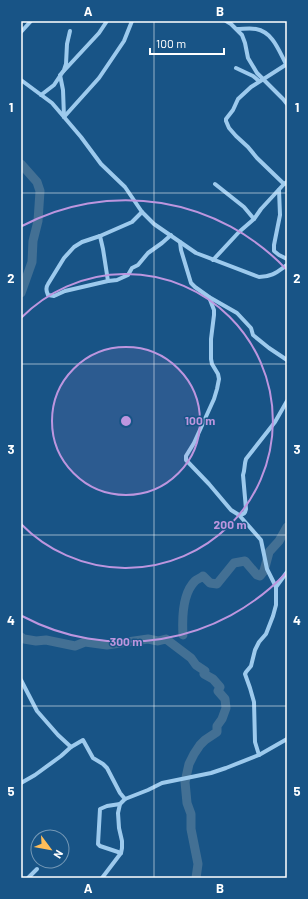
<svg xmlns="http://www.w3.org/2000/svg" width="308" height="899" font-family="Barlow,sans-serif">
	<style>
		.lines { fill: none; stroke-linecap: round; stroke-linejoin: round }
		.river { stroke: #437094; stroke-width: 9 }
		.street { stroke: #9dcaed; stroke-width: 4 }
		.grid { fill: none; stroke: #fff; stroke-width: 1; stroke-opacity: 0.55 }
		.ring { fill: none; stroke: #bd96df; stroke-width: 2 }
		.centre { fill: #bd96df; stroke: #185486; stroke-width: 2 }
		.ring-label { font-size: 12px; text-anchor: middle; font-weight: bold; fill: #bd96df; stroke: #185486; stroke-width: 3; stroke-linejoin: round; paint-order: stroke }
		.neatline { fill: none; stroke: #fff; stroke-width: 1.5 }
		.grid-label { font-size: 13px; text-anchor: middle; font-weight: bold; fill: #fff }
	</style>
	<rect width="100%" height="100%" fill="#185486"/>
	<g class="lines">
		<g class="river">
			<path d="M21,164L37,182L40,191L38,221L33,241L32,262L21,293"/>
			<path d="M183,635C182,618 182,594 195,581C197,579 201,578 203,576L210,583L217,584L234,563L245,561L257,575L260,576L264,571L269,552L279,541L287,527"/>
			<path d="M21,637L24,639L36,641L46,640L75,646L85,642L107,645L148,639L158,641L166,639L191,658L196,665L205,671L204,674L213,679L220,687L218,691L225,699L226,708L222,719L217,726V732L205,740L200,745L194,754L189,764L185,782L187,803L191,814V829L198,864L196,878"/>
		</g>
		<g class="street">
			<path d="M226,21L231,24L242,35L245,43L248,58L257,73L283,99L287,104"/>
			<path d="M237,29C243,29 250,28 256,29C273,32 279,51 286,64"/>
			<path d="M21,32L31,21"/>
			<path d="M236,68L253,76L259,81"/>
			<path d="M21,80L52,103L64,117L81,137L101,164L125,187L142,212L154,224L196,253L259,277C272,277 277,272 287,265"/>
			<path d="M41,95L54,85L64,70L66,64L67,44L70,31"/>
			<path d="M64,117L99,78L124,41L132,21"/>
			<path d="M64,117L63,90L60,75L99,33L107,21"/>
			<path d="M215,184L244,207L254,219"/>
			<path d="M284,184L257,158L248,147L236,136L229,128L226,121V119L233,110L238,99L251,87L287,64"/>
			<path d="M279,190L280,215L274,245V251L279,255L287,259"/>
			<path d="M142,212L132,222L100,236L82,242L74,247L64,258L48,284C46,287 46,291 48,295L54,296L65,291L108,281L117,280L128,275L132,268L138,265L148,253L162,243L171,235"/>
			<path d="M100,236L103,249L108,281"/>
			<path d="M180,242L181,250L191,283L195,287L209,297L237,313L251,328L253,335L269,348L287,360"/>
			<path d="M213,260L239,232L254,219L261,209L284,184L287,182"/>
			<path d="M209,297L214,310V315L211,339V359L212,364L218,374L219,379L217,389L214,399L194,443L186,456V460L209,484L231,510L239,515L261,540L267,569L276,587"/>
			<path d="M239,515C244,514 245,514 246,509L243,475C245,470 244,465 246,459L275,422L287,401"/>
			<path d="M21,680L37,711L58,735L71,747"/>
			<path d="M259,755L255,742L254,702L250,688L245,674L246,672L251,666L255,650L259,642L266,634L273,616L276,605V587L287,572"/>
			<path d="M21,783L35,775L61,756L71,747L83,740L93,758L103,764L107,768L120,793L125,799"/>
			<path d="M120,804L107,806L100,809L98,844L100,846L121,853"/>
			<path d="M28,878L37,869"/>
			<path d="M102,878L121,853L122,848V841L119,828L118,813L120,804L125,799L148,790L162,783L211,773L226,768L259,755L287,739"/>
		</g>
	</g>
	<path class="grid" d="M154,21V878M21,193H287M21,364H287M21,535H287M21,706H287"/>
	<circle cx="126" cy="421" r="74" fill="#bd96df" fill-opacity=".12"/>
	<g class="ring">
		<circle cx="126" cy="421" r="74"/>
		<path d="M21 318A147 147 0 1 1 21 524"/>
		<path d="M286 573A221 221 0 0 1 22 616M22 226A221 221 0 0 1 286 269"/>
	</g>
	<circle cx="126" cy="421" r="6" class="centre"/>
	<g class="ring-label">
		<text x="200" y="425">100 m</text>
		<text x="230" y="529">200 m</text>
		<text x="126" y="646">300 m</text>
	</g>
	<rect width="308" height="899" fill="none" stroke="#185486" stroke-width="44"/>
	<g transform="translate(50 849) rotate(122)"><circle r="19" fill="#185486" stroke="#7498b6"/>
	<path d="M0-3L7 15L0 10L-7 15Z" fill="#ffbd59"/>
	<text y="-6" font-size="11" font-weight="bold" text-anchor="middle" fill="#ffffff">N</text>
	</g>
	<path d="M150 48v6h74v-6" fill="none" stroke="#ffffff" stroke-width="2"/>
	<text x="156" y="48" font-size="12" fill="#ffffff" stroke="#185486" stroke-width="3" paint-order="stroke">100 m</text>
	<rect x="22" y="22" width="264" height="855" class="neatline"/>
	<g class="grid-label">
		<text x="88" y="16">A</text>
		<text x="220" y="16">B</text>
		<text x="11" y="112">1</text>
		<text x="297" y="112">1</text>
		<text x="11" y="283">2</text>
		<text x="297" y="283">2</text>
		<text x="11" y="454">3</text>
		<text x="297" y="454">3</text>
		<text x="11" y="625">4</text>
		<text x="297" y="625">4</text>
		<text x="11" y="796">5</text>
		<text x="297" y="796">5</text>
		<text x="88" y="893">A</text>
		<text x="220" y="893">B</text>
	</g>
</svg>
